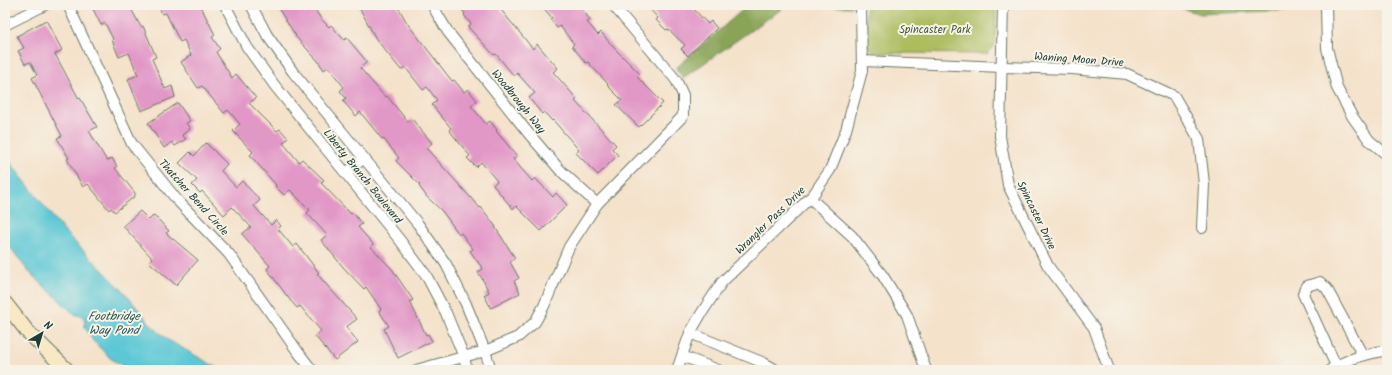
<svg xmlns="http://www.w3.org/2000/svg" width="1392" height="375" font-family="Kalam,sans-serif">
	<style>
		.green { fill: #acbc5f; stroke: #667c4a }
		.forest { fill: #89a456; stroke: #547045 }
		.water { fill: #5cc8d5; stroke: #3e8284 }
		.building { fill: #e298c7 }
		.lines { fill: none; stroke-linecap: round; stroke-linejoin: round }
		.minor-casing { stroke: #6a7768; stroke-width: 12 }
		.secondary-casing { stroke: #6a7768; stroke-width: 16 }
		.minor { stroke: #fff; stroke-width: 10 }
		.secondary { stroke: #f8e8c3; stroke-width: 14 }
		.labels { text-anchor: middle; stroke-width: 4; stroke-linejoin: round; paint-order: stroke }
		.park-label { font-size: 11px; fill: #425d3f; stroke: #f7f3e8 }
		.street-label { font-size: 11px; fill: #1f3d34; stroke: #f7f3e8 }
		.water-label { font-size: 12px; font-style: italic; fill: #2b5954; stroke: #f7f3e8 }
	</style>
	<rect width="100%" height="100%" fill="#f7f3e8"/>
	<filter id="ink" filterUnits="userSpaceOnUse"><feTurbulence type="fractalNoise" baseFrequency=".025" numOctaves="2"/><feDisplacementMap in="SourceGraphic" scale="8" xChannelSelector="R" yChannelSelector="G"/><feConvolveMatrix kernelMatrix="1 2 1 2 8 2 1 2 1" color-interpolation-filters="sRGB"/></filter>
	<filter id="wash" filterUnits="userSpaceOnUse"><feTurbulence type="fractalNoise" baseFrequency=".012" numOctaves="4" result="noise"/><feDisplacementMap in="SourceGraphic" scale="16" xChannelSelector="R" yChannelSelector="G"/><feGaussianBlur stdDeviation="0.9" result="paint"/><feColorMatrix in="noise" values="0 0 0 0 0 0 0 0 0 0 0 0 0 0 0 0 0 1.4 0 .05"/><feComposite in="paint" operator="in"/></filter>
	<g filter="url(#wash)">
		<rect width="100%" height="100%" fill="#f4e2ca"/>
		<path class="green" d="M866,5H996L995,44L987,54L875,53L866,45Z"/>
		<g class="forest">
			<path d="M748,5H852V7L786,6L683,78L676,68Z"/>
			<path d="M1171,5H1319V9L1200,14Z"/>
		</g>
		<path class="water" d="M5,156L63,230L124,292L152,326L168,340L221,370H129L110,358L93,341L85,327L84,317L74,314L28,271L5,240Z"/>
		<g id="blocks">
			<g class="building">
				<path d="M97,5H126L127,8L130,7L141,27L143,26L156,57L152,59L165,89L172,86L175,97L141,111L128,79L138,75L129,53L119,57L112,40L113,39L105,23L101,25L92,7Z"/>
				<path d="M158,5H200L215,35L212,37L220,49L216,52L232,78L236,74L256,98L249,103L277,131L280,129L288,138L283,143L299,162L302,159L324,180L321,183L351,214L353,213L362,224L358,227L373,244L371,247L392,269L413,300L410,302L426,335L428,334L432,341L398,358L384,329L389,326L379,311L381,309L366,287L364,289L343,267L321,240L327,235L307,213L310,210L290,190L284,195L275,186L276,185L250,155L253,152L233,131L240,124L228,110L224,113L202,86L198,88L181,62L191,55L184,40L180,42L166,13L162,14Z"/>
				<path d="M276,5H312L321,19L329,27L331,25L344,40L347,38L367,62L360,68L385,97L387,96L408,122L412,119L432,143L426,148L480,208L481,207L496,227H495L515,258L510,262L519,278L514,281L520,293L491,308L484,295L489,292L484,282L478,272L483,269L470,251L473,249L461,233L459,234L442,211L427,197L419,186L420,185L396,161L399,158L383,138L382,139L360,112L356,116L343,101L346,98L340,91L344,87L328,67L324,70L318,61L295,36H296Z"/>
				<path d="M358,5H397L407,23L452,81L454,80L464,92L468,89L477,101L471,106L486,124L490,121L497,130L496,131L517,156L513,159L532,181L535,178L553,197L556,193L567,205L541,231L516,206L513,209L493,185L497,181L481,162L476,167L467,158L470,156L449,130L451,128L432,105L437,100L427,87L423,90L405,67L401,70L376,39Z"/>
				<path d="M459,5H497L533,49L537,44L558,68L553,72L577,99L575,101L616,145L612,149L618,155L598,175L576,153L579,150L553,120L552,121L544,112L542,114L529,98L535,93L517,73L514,76L496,54L494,55L468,27L471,24L464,15L465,14Z"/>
				<path d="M541,5H579L590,20L587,22L598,35L601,32L614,48L640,74L637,77L663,103L639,127L616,105L622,100L607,85L608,84L588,62L586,63L572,46L574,44L560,26L557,28L550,19L552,18Z"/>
				<path d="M646,5H690L708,24L711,21L717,28L688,56L681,49L685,45L668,29L666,30L656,20L658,18Z"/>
				<path d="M46,20L62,50L55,54L79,99L80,98L97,127L89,131L107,161L112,158L117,167L115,168L135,193V196L115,212L111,208L109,210L88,184L83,187L67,159L69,158L57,138L62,136L32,78L37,75L30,62L25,64L18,51L24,48L17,36Z"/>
				<path d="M178,103L190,121L186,123L190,129L182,135L186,139L175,146L172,142L164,148L148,123Z"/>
				<path d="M206,143L227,164L221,171L236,187L242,181L260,200L254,206L271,225L276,220L281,226L278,229L293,247L297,244L319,273L317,274L357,319L346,327L358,342L335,360L315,336L321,331L300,306L297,308L290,300L267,269L270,266L242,234L251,227L232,207L224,215L202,191L200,193L192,185L197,180L179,163L190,152L194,156Z"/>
				<path d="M140,211L149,220L154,215L169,231L166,233L198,260L176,285L149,262L152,258L123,226Z"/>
			</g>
		</g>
	</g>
	<g filter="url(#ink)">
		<use href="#blocks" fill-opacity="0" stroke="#6a7768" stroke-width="1"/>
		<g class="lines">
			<defs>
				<g id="minor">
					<path d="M68,5L132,144L177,200L229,254L298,352L312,370"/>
					<path d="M225,5L247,47L275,86L399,239L426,275L446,313L464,357L467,370"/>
					<path d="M251,5L267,35L293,72L418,224L446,264L466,304L485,351L491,370"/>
					<path d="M432,5L448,32L529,134L560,170L597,204"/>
					<path d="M1003,5L1000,136L1008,185L1048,266L1094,328L1109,370"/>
					<path d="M1326,5L1327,48L1337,88L1352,116L1369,140L1387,155"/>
					<path d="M5,25L45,5"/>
					<path d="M862,61L1002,67L1072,69L1127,74L1174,96L1199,139L1204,184L1202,228"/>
					<path d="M346,173L364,158"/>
					<path d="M810,198L852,236L883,276L907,315L926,370"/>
					<path d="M690,333L764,363L773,368L774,370"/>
					<path d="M682,356L718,370"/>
					<path d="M1336,366L1303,294L1307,286L1320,282L1327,289L1362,354"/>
					<path d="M416,370L485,351L518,337L535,322L544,306L569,247L597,204L683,116V95L676,80L613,5"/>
					<path d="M677,370L690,333L701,314L722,282L813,195L830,170L846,130L862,71L861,5"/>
					<path d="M1330,370C1348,358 1367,354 1387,350"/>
				</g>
				<path id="secondary" d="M5,303L27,331L67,370"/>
			</defs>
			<use href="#minor" class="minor-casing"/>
			<use href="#secondary" class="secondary-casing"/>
			<use href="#minor" class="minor"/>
			<use href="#secondary" class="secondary"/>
		</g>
	</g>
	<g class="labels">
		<g class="park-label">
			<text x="935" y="33">Spincaster Park</text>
		</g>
		<g class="street-label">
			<text transform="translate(1079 59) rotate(4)" y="4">Waning Moon Drive</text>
			<text transform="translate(519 101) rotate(51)" y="4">Woodbrough Way</text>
			<text transform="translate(363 176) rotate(51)" y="4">Liberty Branch Boulevard</text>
			<text transform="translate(194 197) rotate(48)" y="4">Thatcher Bend Circle</text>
			<text transform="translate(1037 215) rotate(64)" y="4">Spincaster Drive</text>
			<text transform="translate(770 220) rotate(-44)" y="4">Wrangler Pass Drive</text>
		</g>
		<g class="water-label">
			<text x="114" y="320">Footbridge<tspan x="114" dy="14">Way Pond</tspan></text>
		</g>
	</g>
	<rect width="1392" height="375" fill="none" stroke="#f7f3e8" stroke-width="20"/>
	<g transform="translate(42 333) rotate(38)" stroke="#f7f3e8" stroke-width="3" paint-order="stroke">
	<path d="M0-3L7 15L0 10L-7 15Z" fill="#1f3d34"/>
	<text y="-6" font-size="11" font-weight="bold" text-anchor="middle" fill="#1f3d34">N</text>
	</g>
</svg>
